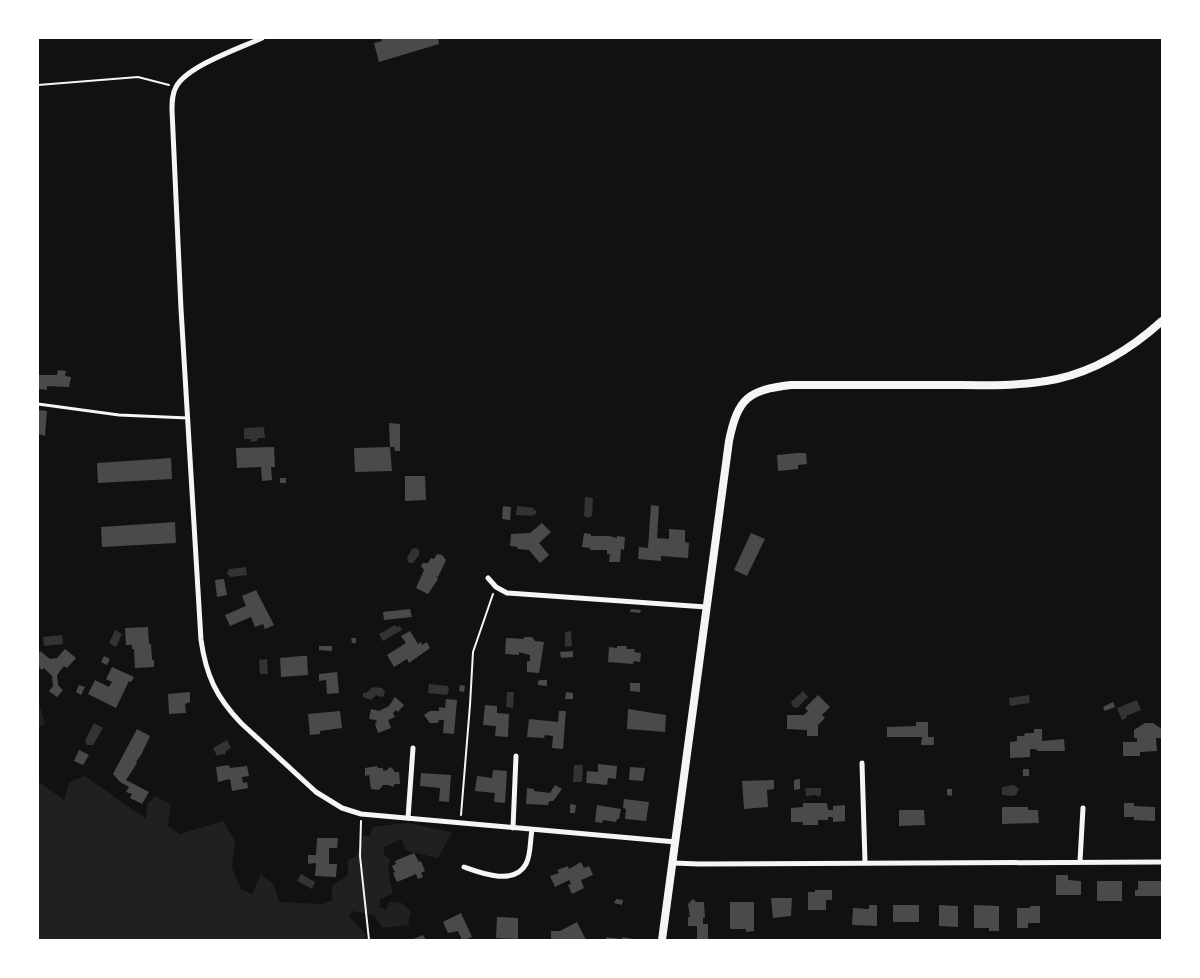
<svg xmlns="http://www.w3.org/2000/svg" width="1200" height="978" font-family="'Source Sans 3',sans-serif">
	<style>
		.green { fill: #202020 }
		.water { fill: #333 }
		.building { fill: #4a4a4a }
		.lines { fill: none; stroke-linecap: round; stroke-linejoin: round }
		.path { stroke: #f5f5f5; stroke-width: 2 }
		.service { stroke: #f5f5f5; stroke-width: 3 }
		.minor { stroke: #f5f5f5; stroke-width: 5 }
		.tertiary { stroke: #f5f5f5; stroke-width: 8 }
	</style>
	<rect width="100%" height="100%" fill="#111"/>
	<g class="green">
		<path d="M38,702L39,703L45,724L38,728Z"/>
		<path d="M85,776L146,819L147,804L156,796L171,805L168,826L180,834L223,821L235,841L232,868L241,889L252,894L261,874L274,885L279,902L323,904L332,900V886L348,875V860L357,856L363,836H370L373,827L407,823L452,832L438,858L407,851L401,839L384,847V855L390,859L388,870L393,894L380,899L379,907L386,910L389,902L402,903L411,911L408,925L382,928L374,915L352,911L349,916L364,932L366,940H38V781L64,800L69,782Z"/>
	</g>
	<g class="water">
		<path d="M264,427L265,438H258L257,441L251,442V439H244V428Z"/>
		<path d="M585,497L593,498L592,516L588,518L584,516Z"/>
		<path d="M517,506L534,508L533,510H536V515L533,514V516L516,515Z"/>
		<path d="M416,548L419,550V555L413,563H409L407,558L412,549Z"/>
		<path d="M246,567L247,575L230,577L227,573L229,569Z"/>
		<path d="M395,625L396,627L400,626L402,630L383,641L379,634Z"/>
		<path d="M115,630L122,634L116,647L109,643Z"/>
		<path d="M571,631L572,646L565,647V632Z"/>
		<path d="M62,635L63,644L44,646L43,637Z"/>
		<path d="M267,659L268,674H260L259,660Z"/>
		<path d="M429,684L448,686L449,690L447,695L428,693Z"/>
		<path d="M373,687L382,688L385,692L384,696L381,697L376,695L371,700L363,697V693H366Z"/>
		<path d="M803,691L808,697L797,708L793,707L791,702Z"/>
		<path d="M507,692H514L513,708L506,707Z"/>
		<path d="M1029,695L1030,703L1010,706L1009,698Z"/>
		<path d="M1137,700L1141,710L1126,716L1127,718L1122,720L1117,708Z"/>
		<path d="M94,723L103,728L93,745H87L85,741Z"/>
		<path d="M227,740L231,748L226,751L225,755L222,754L217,756L213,748Z"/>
		<path d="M574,765H583L582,782H573Z"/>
		<path d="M1014,785L1019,789L1016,795L1012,796L1002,795V787Z"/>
		<path d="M805,788H821V795L818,797L816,795L806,796Z"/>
		<path d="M301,874L315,882L312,889L297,881Z"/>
	</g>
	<g class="building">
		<path d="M377,38H438L439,44L379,62L374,43L382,41L381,38L378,39Z"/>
		<path d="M58,370L66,371L65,376L71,377L69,387L47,386V390L38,389V375H57Z"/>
		<path d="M38,410L47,411L45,436L38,434Z"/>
		<path d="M389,423L400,424V451H395L394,447H390Z"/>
		<path d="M274,447L275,467H271L272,480L262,481L261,467L237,468L236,448Z"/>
		<path d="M390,447L392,471L355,472L354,448Z"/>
		<path d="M797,453H806L807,464L798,465V469L778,471L777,455Z"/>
		<path d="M171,458L172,479L98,483L97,463Z"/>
		<path d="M405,476H425L426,500L405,501Z"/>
		<rect x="280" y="478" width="6" height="5"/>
		<path d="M651,505L659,506L657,538L669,539V529L685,530V542L689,543L688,558L661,556V561L638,559L639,547L648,548Z"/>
		<path d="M503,506L511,507L510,520L502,519Z"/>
		<path d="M175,522L176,543L102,547L101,527Z"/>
		<path d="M542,523L551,532L539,543L549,555L540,563L529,550L517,549L518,547L510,546L511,534L530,533Z"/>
		<path d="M584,533L591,534V536H609L617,538V536L625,537L624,550L621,549L620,562H609L610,554H607V550H590V548L582,547Z"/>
		<path d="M751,533L765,539L747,576L734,570Z"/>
		<path d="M437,554L442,555L446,560L438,577L436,576L438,579L428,594L416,588L424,570L421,566L423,563H428L431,558L434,559Z"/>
		<path d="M224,579L227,595L217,597L215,580Z"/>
		<path d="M256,590L274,625L265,629L263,624L255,627L251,617L230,626L225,615L246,606L242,596Z"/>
		<path d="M410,609L412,617L384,620L383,612Z"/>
		<path d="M631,609L641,610L640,613L630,612Z"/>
		<path d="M148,627L149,644H151L152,660H154V667L135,668L134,649H132V645H126L125,628Z"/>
		<path d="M410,631L418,644L421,642L422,645L427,642L430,648L409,663L407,659L394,667L387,655L406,643L401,636Z"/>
		<path d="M524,637H532L535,641L544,642L539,673L527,672V661H530V655L519,652V655L505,654L506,638L524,639Z"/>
		<path d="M351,638H356V643H352Z"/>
		<path d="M319,646H332V651L319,650Z"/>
		<path d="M617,646H627L626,649H635L634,652L641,653L640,662L634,661L633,664L608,662L609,647L617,648Z"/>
		<path d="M65,649L76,658L67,668L64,666L57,675L58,685L63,690L57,697L49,691L53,686L52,676L44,668L42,670L38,666V654L40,651L50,659L57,658Z"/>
		<path d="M573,651V657L561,658L560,652Z"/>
		<path d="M104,656L110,659L107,665L101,662Z"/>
		<path d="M301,656H307L308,675L281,677L280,658Z"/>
		<path d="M112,667L134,677L131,682L129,681L116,708L88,694L95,680L109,687L112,682L106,679Z"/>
		<path d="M337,672L339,693L327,694L326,680L319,681V674Z"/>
		<path d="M540,680H547V686L538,685V681Z"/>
		<path d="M630,683H640V692L630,691Z"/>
		<path d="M79,685L85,687L81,695L76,692Z"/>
		<path d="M460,685L465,686L464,692L459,691Z"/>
		<path d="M190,692V702L185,704L186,713L169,714L168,694Z"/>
		<path d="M566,692L573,693V699H565Z"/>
		<path d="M818,695L830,707L822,715L825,718L818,725V736H807V730L787,729V715H804L808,711L805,708Z"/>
		<path d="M395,697L404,705L398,712L396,710L393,713L395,717L388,720L391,728L378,733L375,724L377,722L376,720L369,719L371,709L379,711L389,706Z"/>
		<path d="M446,699L457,700L454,734L443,733L444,720H439L438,723H430L424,715L430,711H439V707L445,708Z"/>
		<path d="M1113,702L1115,707L1105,711L1103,707Z"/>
		<path d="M485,705L497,706V713L509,714L508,737L495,736L496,726L483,725Z"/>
		<path d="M628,709L666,715L665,732L627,729Z"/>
		<path d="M340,711L342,728L320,731V734L310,735L308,714Z"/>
		<path d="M559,711H566L563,749L552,748L553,736L545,735L544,738L527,737L529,719L558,722Z"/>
		<path d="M916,722H928V737H934V745H921L922,737H887V727L916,726Z"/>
		<path d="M1145,723H1153L1162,729V737L1161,738H1156L1157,751L1140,752V756H1123V742H1137V738H1134V730Z"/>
		<path d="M137,729L150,736L141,755L136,762L137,763L126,780L149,792L142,804L130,798L132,794L126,792L129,787L120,782L113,774Z"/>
		<path d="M1034,729H1042V741L1064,739L1065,751H1038L1035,749H1030V757L1010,758V742L1017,741V736H1024L1025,733H1034Z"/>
		<path d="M79,750L89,755L83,765L74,761Z"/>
		<path d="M598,764L617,766L616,779L608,778L607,785L586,783L587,771L598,772Z"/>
		<path d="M229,765L230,768L247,766L249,776L242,777L243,783L247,782L248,788L232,791L230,779L218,782L216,767Z"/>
		<path d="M377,766L378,768H383V771L387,770L390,767L394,770V772H399L400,784H395L393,787L389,785H383L379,790L371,789L369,775L365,776V768Z"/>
		<path d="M630,767L645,768L643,781L629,780Z"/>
		<rect x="1023" y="769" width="6" height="7"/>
		<path d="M493,770L507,771L505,803L494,802L495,793L475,791L477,776L492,778Z"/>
		<path d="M421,773L451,775L449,802L439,801L440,788L420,786Z"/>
		<path d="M800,779V789L794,790V780Z"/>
		<path d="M774,780V789L767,790L768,807L744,809L742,781Z"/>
		<path d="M555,785L562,789L553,801H549L548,805L526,804L527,788L534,789V791L550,793Z"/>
		<path d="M947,789H952V796L947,795Z"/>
		<path d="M624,799L649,802L646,821L625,819L626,809L623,808Z"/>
		<path d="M803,803H827L828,810H833V806L845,805V821L833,822V817H828V820H818V825H803V822H791V808L803,807Z"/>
		<path d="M1124,803H1134V806L1155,807V821L1134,820V817H1124Z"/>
		<path d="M570,804L576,805L575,813H570Z"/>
		<path d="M597,805L621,809L619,819H617L616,822L603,820L602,823L595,822Z"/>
		<path d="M1002,807H1028V810H1038L1039,823L1002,824Z"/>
		<path d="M899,810H924L925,825L899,826Z"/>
		<path d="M317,838H338L337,848H329V864H337L336,877L315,876L316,863L308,864V855H316Z"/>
		<path d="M414,853L419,862L421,861L425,871L421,873L423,877L418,879L416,874L397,882L393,873L395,872L392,866L396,864L395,861Z"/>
		<path d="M581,862L584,868L589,866L593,875L581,880L584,888L572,894L568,885L571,884L569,880L555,887L550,876L559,873L557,870L568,866L569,869Z"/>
		<path d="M1056,875H1068V880L1081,881V895H1056Z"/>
		<rect x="1097" y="881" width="25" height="20"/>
		<path d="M1138,881H1162V896H1135V890H1138Z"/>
		<path d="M815,890H832V900H826V910H808V892H815Z"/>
		<path d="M771,898H792L791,916L773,918Z"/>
		<path d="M616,899L623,900L622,905L614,903Z"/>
		<path d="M693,899L696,902H704L705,918H703V924H708V940H697V926H688V917H690L688,904Z"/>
		<path d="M730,902H754V931L746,932V929H730Z"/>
		<path d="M869,905H877V926L852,925L853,908L869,909Z"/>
		<rect x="893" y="905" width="26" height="17"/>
		<path d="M939,905L958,906V927L939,926Z"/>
		<path d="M974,905L999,906V931H989V928H974Z"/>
		<path d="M1030,906H1040V923H1028V928H1017V908H1030Z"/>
		<path d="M461,913L472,937L464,940H462L458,931L448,933L443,922Z"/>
		<path d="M497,917L518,918V939L496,938Z"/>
		<path d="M577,922L586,940H551V931H560Z"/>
		<path d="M423,935L426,940H411Z"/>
		<path d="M606,937L622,939V937L638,940H606Z"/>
	</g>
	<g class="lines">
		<g class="path">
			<path d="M38,85L138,77L169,85"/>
			<path d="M461,815L470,705L473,652L493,594"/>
			<path d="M361,821L360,856L369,940"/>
		</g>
		<path class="service" d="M38,404L119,415L188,418"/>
		<g class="minor">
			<path d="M262,38C240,48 187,66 176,87C172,94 172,102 172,110L181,309L201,640C206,675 216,697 241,723L316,792L342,808L361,814L676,842"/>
			<path d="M488,578L496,587L507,593L706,607"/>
			<path d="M862,763L865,862"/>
			<path d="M408,818L413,748"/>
			<path d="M513,828L516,756"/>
			<path d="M1080,861L1083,808"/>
			<path d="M673,863L699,864L1162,862"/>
			<path d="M464,867C481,873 514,886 526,864C531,855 530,840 532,830"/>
		</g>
		<path class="tertiary" d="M662,940L729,441C738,398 748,390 791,385C842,385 893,385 943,385C981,385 1020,387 1057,379C1098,370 1132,348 1162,321"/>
	</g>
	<rect width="1200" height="978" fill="none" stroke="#ffffff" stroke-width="78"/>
</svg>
